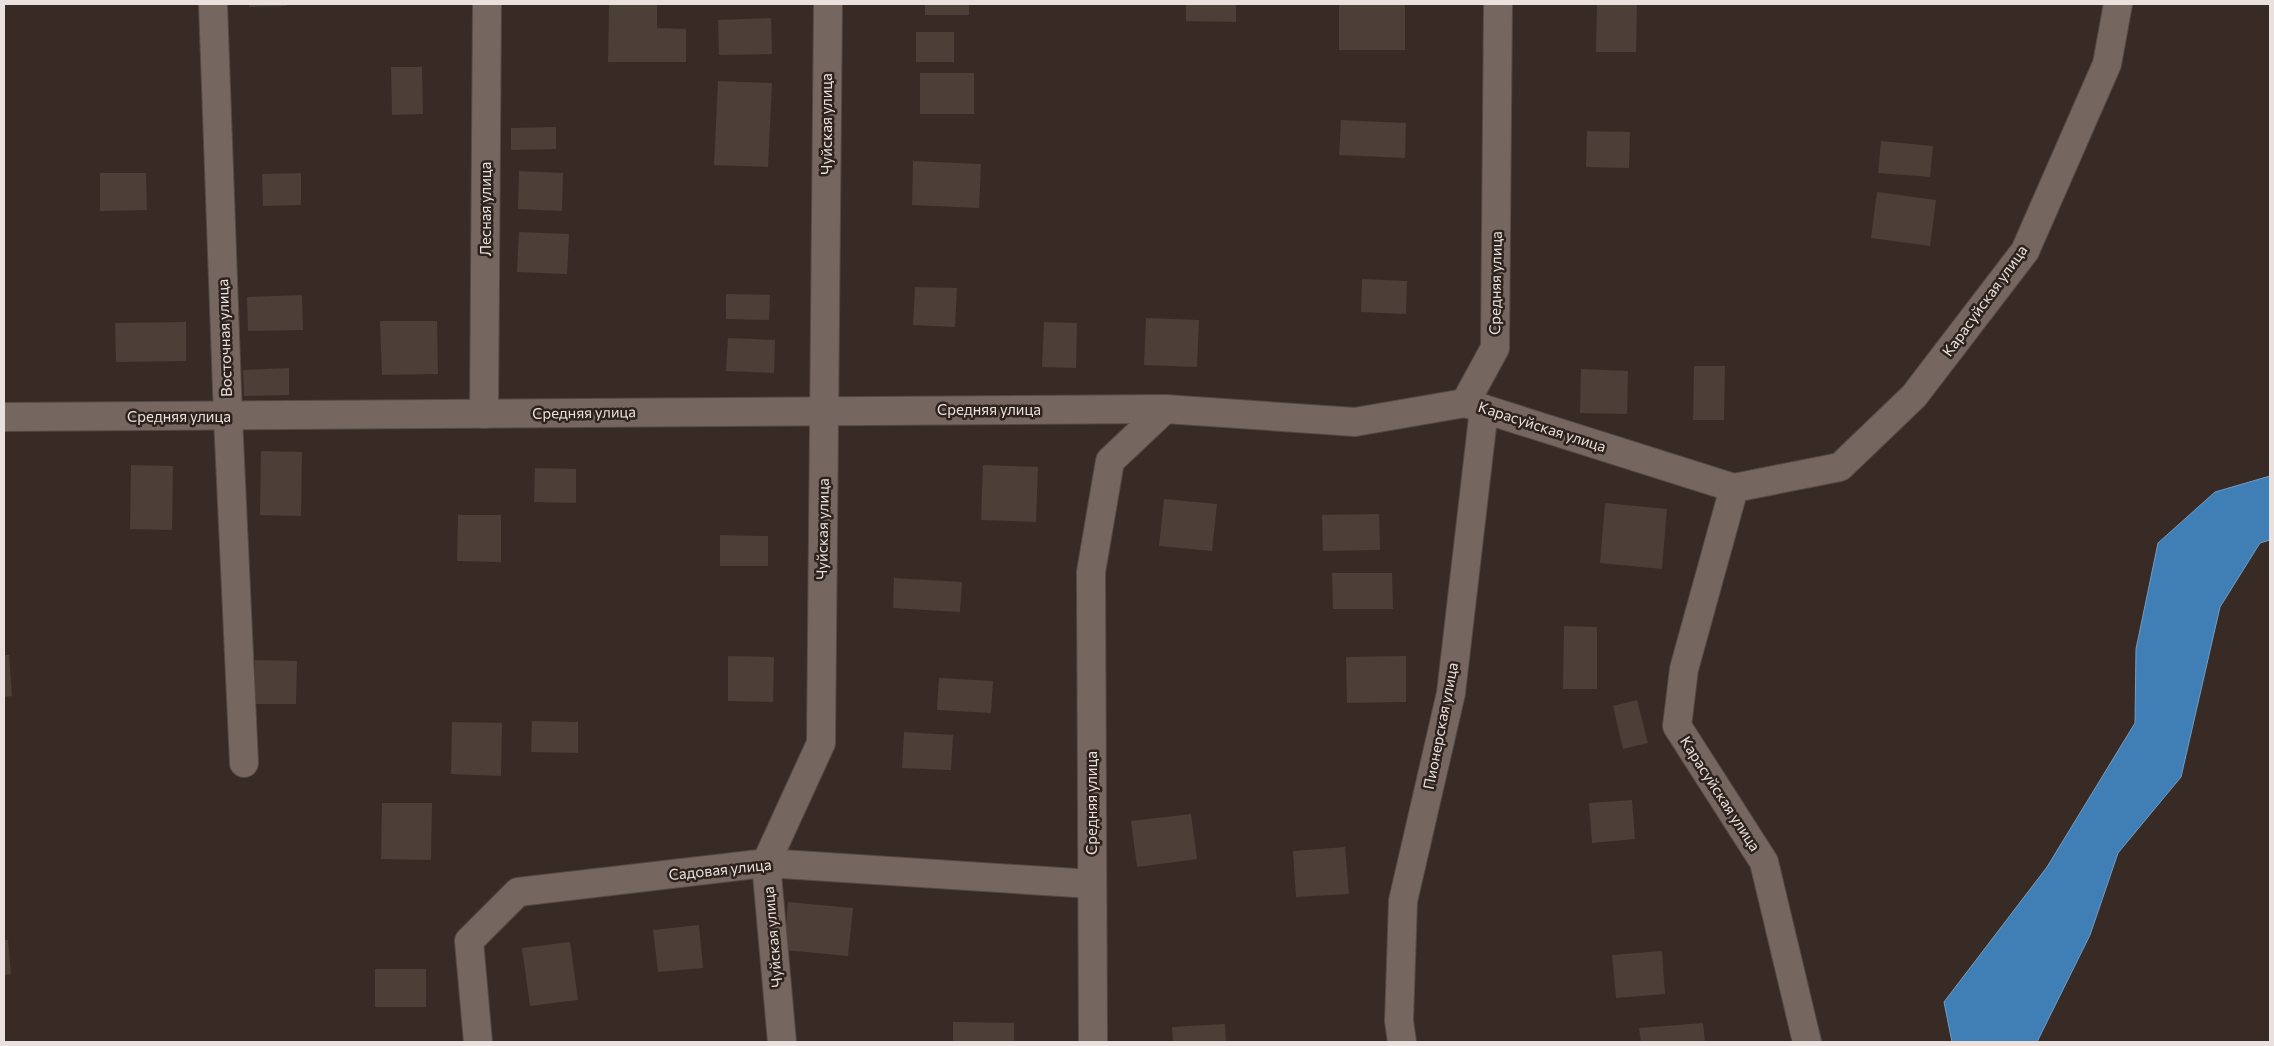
<svg xmlns="http://www.w3.org/2000/svg" width="2274" height="1046" font-family="Commissioner,sans-serif">
	<style>
		.water { fill: #3f7fb6; stroke: #729cc2 }
		.building { fill: #4b3f37 }
		.lines { fill: none; stroke-linecap: round; stroke-linejoin: round }
		.street-casing { stroke: #544945; stroke-width: 30 }
		.street { stroke: #756660; stroke-width: 28 }
		.labels { text-anchor: middle; stroke-width: 5; stroke-linejoin: round; paint-order: stroke }
		.street-label { font-size: 15px; fill: #eae1de; stroke: #2e221d }
	</style>
	<rect width="100%" height="100%" fill="#382b26"/>
	<path class="water" d="M2270,476V540L2260,543L2220,607L2181,777L2118,853L2090,935L2037,1042H1952L1944,1002L2047,867L2135,723L2136,649L2158,543L2215,492Z"/>
	<g class="building">
		<path d="M249,4H287V6L249,7Z"/>
		<path d="M609,4H657V28L686,29V62H608Z"/>
		<rect x="925" y="4" width="44" height="11"/>
		<path d="M1186,4H1236V22L1186,21Z"/>
		<path d="M1339,4L1405,5V50H1339Z"/>
		<path d="M1597,4H1637L1636,52H1596Z"/>
		<path d="M771,18L772,54L719,55L718,20Z"/>
		<rect x="916" y="32" width="38" height="30"/>
		<path d="M391,67H422L423,114L392,115Z"/>
		<rect x="920" y="73" width="54" height="41"/>
		<path d="M718,81L772,83L768,167L714,165Z"/>
		<path d="M1341,120L1406,123L1405,158L1339,155Z"/>
		<path d="M556,127V149L511,150V128Z"/>
		<path d="M1587,131L1630,132L1629,168L1586,167Z"/>
		<path d="M1881,141L1933,146L1930,177L1878,173Z"/>
		<path d="M913,161L981,164L979,208L912,205Z"/>
		<path d="M519,171L563,173L562,211L518,209Z"/>
		<path d="M100,173H146L147,210L100,211Z"/>
		<path d="M301,173V205L263,206L262,174Z"/>
		<path d="M1877,192L1936,200L1930,246L1871,238Z"/>
		<path d="M519,232L569,234L567,274L517,272Z"/>
		<path d="M1362,279L1407,281L1406,314L1361,312Z"/>
		<path d="M915,287L957,288L955,327L913,325Z"/>
		<path d="M726,294L770,295L769,320L726,319Z"/>
		<path d="M302,295L303,330L248,331L247,297Z"/>
		<path d="M1146,318L1199,320L1197,367L1144,365Z"/>
		<path d="M380,321H437L438,374L382,375Z"/>
		<path d="M186,322V361L116,362L115,323Z"/>
		<path d="M1044,322L1077,323L1076,368L1042,367Z"/>
		<path d="M728,338L775,340L774,373L726,371Z"/>
		<path d="M1694,366H1725L1724,420H1693Z"/>
		<path d="M289,368V395L244,396L243,370Z"/>
		<path d="M1581,369L1628,371L1627,414L1580,413Z"/>
		<path d="M261,451L302,452L301,516L260,515Z"/>
		<path d="M131,465L173,466L172,530L130,529Z"/>
		<path d="M983,465L1038,467L1036,522L981,520Z"/>
		<path d="M535,468L576,469V503L534,502Z"/>
		<path d="M1164,499L1217,504L1212,551L1159,546Z"/>
		<path d="M1605,503L1667,509L1662,569L1600,563Z"/>
		<path d="M1379,514L1380,550L1323,551L1322,515Z"/>
		<path d="M458,515H501V562L457,561Z"/>
		<path d="M720,535L768,536V566H720Z"/>
		<path d="M1332,573H1392L1393,609H1333Z"/>
		<path d="M894,578L962,582L960,612L893,608Z"/>
		<path d="M1564,626L1597,627V689H1563Z"/>
		<path d="M4,655H9L12,696L4,697Z"/>
		<path d="M728,656L774,657L773,702L728,701Z"/>
		<path d="M1406,656V702L1347,703L1346,657Z"/>
		<path d="M255,660L297,661L296,704H255Z"/>
		<path d="M939,678L993,681L991,713L937,710Z"/>
		<path d="M1637,700L1648,743L1623,749L1613,706Z"/>
		<path d="M532,721L578,722V753L531,752Z"/>
		<path d="M452,722L502,723L501,776L451,774Z"/>
		<path d="M904,732L953,735L951,770L902,768Z"/>
		<path d="M1632,800L1635,839L1592,843L1589,803Z"/>
		<path d="M382,803H432L431,860L381,859Z"/>
		<path d="M1191,814L1197,859L1137,867L1131,821Z"/>
		<path d="M1345,847L1349,894L1296,897L1293,851Z"/>
		<path d="M788,902L853,908L848,956L784,950Z"/>
		<path d="M699,925L703,968L658,972L653,930Z"/>
		<path d="M4,940H8L11,974L4,975Z"/>
		<path d="M570,942L578,1000L530,1006L522,948Z"/>
		<path d="M1662,951L1665,994L1616,998L1612,955Z"/>
		<rect x="375" y="969" width="51" height="38"/>
		<path d="M953,1022L1014,1023V1042H953Z"/>
		<path d="M1703,1023L1705,1042H1641L1639,1028Z"/>
		<path d="M1225,1024L1226,1042H1173L1172,1027Z"/>
	</g>
	<g class="lines">
		<defs>
			<g id="street">
				<path d="M213,4L228,417L244,763"/>
				<path d="M1465,403L1734,488L1840,467L1914,396L2025,251L2107,64L2118,4"/>
				<path d="M484,414L487,4"/>
				<path d="M4,417L1165,409L1355,422L1465,403L1495,348L1498,4"/>
				<path d="M1734,488L1684,669L1677,726L1764,862L1807,1042"/>
				<path d="M478,1042L469,941L518,892L766,863L1092,884"/>
				<path d="M782,1042L766,863L821,743L828,4"/>
				<path d="M1093,1042L1091,572L1110,461L1165,409"/>
				<path d="M1402,1042L1399,1021L1403,901L1451,693L1484,409"/>
			</g>
		</defs>
		<use href="#street" class="street-casing"/>
		<use href="#street" class="street"/>
	</g>
	<g class="labels">
		<g class="street-label">
			<text transform="translate(827 124) rotate(-90)" y="5">Чуйская улица</text>
			<text transform="translate(486 209) rotate(-90)" y="5">Лесная улица</text>
			<text transform="translate(1496 283) rotate(-89)" y="5">Средняя улица</text>
			<text transform="translate(1985 301) rotate(-54)" y="5">Карасуйская улица</text>
			<text transform="translate(225 338) rotate(-92)" y="5">Восточная улица</text>
			<text x="989" y="415">Средняя улица</text>
			<text transform="translate(584 413) rotate(-1)" y="5">Средняя улица</text>
			<text x="179" y="422">Средняя улица</text>
			<text transform="translate(1542 427) rotate(18)" y="5">Карасуйская улица</text>
			<text transform="translate(823 529) rotate(-89)" y="5">Чуйская улица</text>
			<text transform="translate(1441 726) rotate(-79)" y="5">Пионерская улица</text>
			<text transform="translate(1720 794) rotate(57)" y="5">Карасуйская улица</text>
			<text transform="translate(1092 803) rotate(-90)" y="5">Средняя улица</text>
			<text transform="translate(720 870) rotate(-6)" y="5">Садовая улица</text>
			<text transform="translate(773 937) rotate(-95)" y="5">Чуйская улица</text>
		</g>
	</g>
	<rect width="2274" height="1046" fill="none" stroke="#eae1de" stroke-width="10"/>
</svg>
